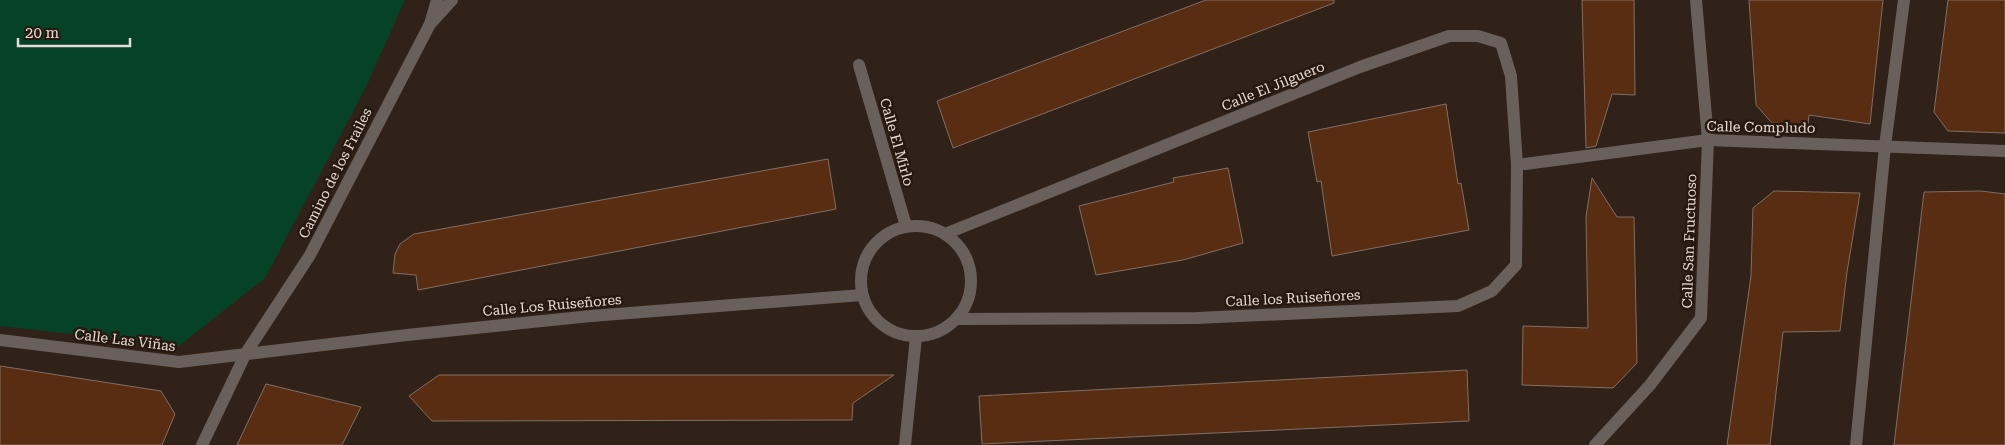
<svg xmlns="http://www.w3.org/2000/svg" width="2005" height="445" font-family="'Roboto Serif',serif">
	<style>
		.green { fill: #064226 }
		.building { fill: #592d12; stroke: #816e64 }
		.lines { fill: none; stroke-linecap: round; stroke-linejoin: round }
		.pedestrian { stroke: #69605c; stroke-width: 12 }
		.minor { stroke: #69605c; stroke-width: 12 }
		.labels { text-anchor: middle; stroke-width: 5; stroke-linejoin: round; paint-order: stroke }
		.street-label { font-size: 14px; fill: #e6dbd5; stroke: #271910 }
	</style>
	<rect width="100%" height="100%" fill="#312219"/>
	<path class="green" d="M0,0H405L365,89L265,278L179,346L0,326Z"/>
	<g class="building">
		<path d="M1206,0H1334V3L953,148L937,101Z"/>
		<path d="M1582,0H1634L1635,95L1612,94L1596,146L1586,148Z"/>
		<path d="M1749,0H1883L1870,124L1809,115L1808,125L1772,123L1756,105Z"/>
		<path d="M1948,0H2005V133L1948,131L1934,112Z"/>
		<path d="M1446,104L1458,184L1461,183L1469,230L1332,256L1321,181L1317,182L1308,132Z"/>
		<path d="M828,159L836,209L418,290L416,275L393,273L395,254L400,244L414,234Z"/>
		<path d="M1228,168L1243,243L1183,260L1096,275L1079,206L1174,182L1173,178Z"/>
		<path d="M1592,178L1617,217H1634L1637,363L1613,388L1522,385L1523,326L1588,328L1586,217Z"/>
		<path d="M1774,191L1860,193L1847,272L1840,331L1783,332L1770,445H1727L1751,276L1753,208Z"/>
		<path d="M1981,191L2005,194V445H1894L1924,192Z"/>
		<path d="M0,366L161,391L175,414L162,445H0Z"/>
		<path d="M1467,370L1469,421L982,444L979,396Z"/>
		<path d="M439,375H894L853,403L852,420L432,421L409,396Z"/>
		<path d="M266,384L361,407L342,445H237Z"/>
	</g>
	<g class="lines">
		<path class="pedestrian" d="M1856,445L1885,146L1904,0"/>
		<g class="minor">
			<path d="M432,22L452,0"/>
			<path d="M859,65L906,226"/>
			<path d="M1517,165L1708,140L2005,151"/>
			<circle cx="916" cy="281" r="55"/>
			<path d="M945,234L1360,67L1449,36H1478L1501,43L1511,76L1517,165L1516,265L1492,291L1458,306L1197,318L957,319"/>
			<path d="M0,340L179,362L407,335L591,316L862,295"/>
			<path d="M202,445L246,353L310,255L430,24L437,0"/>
			<path d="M905,445L916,337"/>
			<path d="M1595,445L1650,385L1701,318L1708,140L1696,0"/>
		</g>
	</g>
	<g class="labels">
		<g class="street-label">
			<text transform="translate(1273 86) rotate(-22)" y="5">Calle El Jilguero</text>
			<text transform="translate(1761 127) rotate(1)" y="5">Calle Compludo</text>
			<text transform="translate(897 142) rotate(74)" y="5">Calle El Mirlo</text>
			<text transform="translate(335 173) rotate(-63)" y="5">Camino de los Frailes</text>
			<text transform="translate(1689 241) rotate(-88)" y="5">Calle San Fructuoso</text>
			<text transform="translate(1293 298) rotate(-3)" y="5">Calle los Ruiseñores</text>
			<text transform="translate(552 305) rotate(-5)" y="5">Calle Los Ruiseñores</text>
			<text transform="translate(125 340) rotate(7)" y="5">Calle Las Viñas</text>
		</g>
	</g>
	<path d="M18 38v8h112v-8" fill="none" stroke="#e6dbd5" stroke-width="2.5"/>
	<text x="25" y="38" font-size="15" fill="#e6dbd5" stroke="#271910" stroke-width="4" paint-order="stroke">20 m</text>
</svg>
